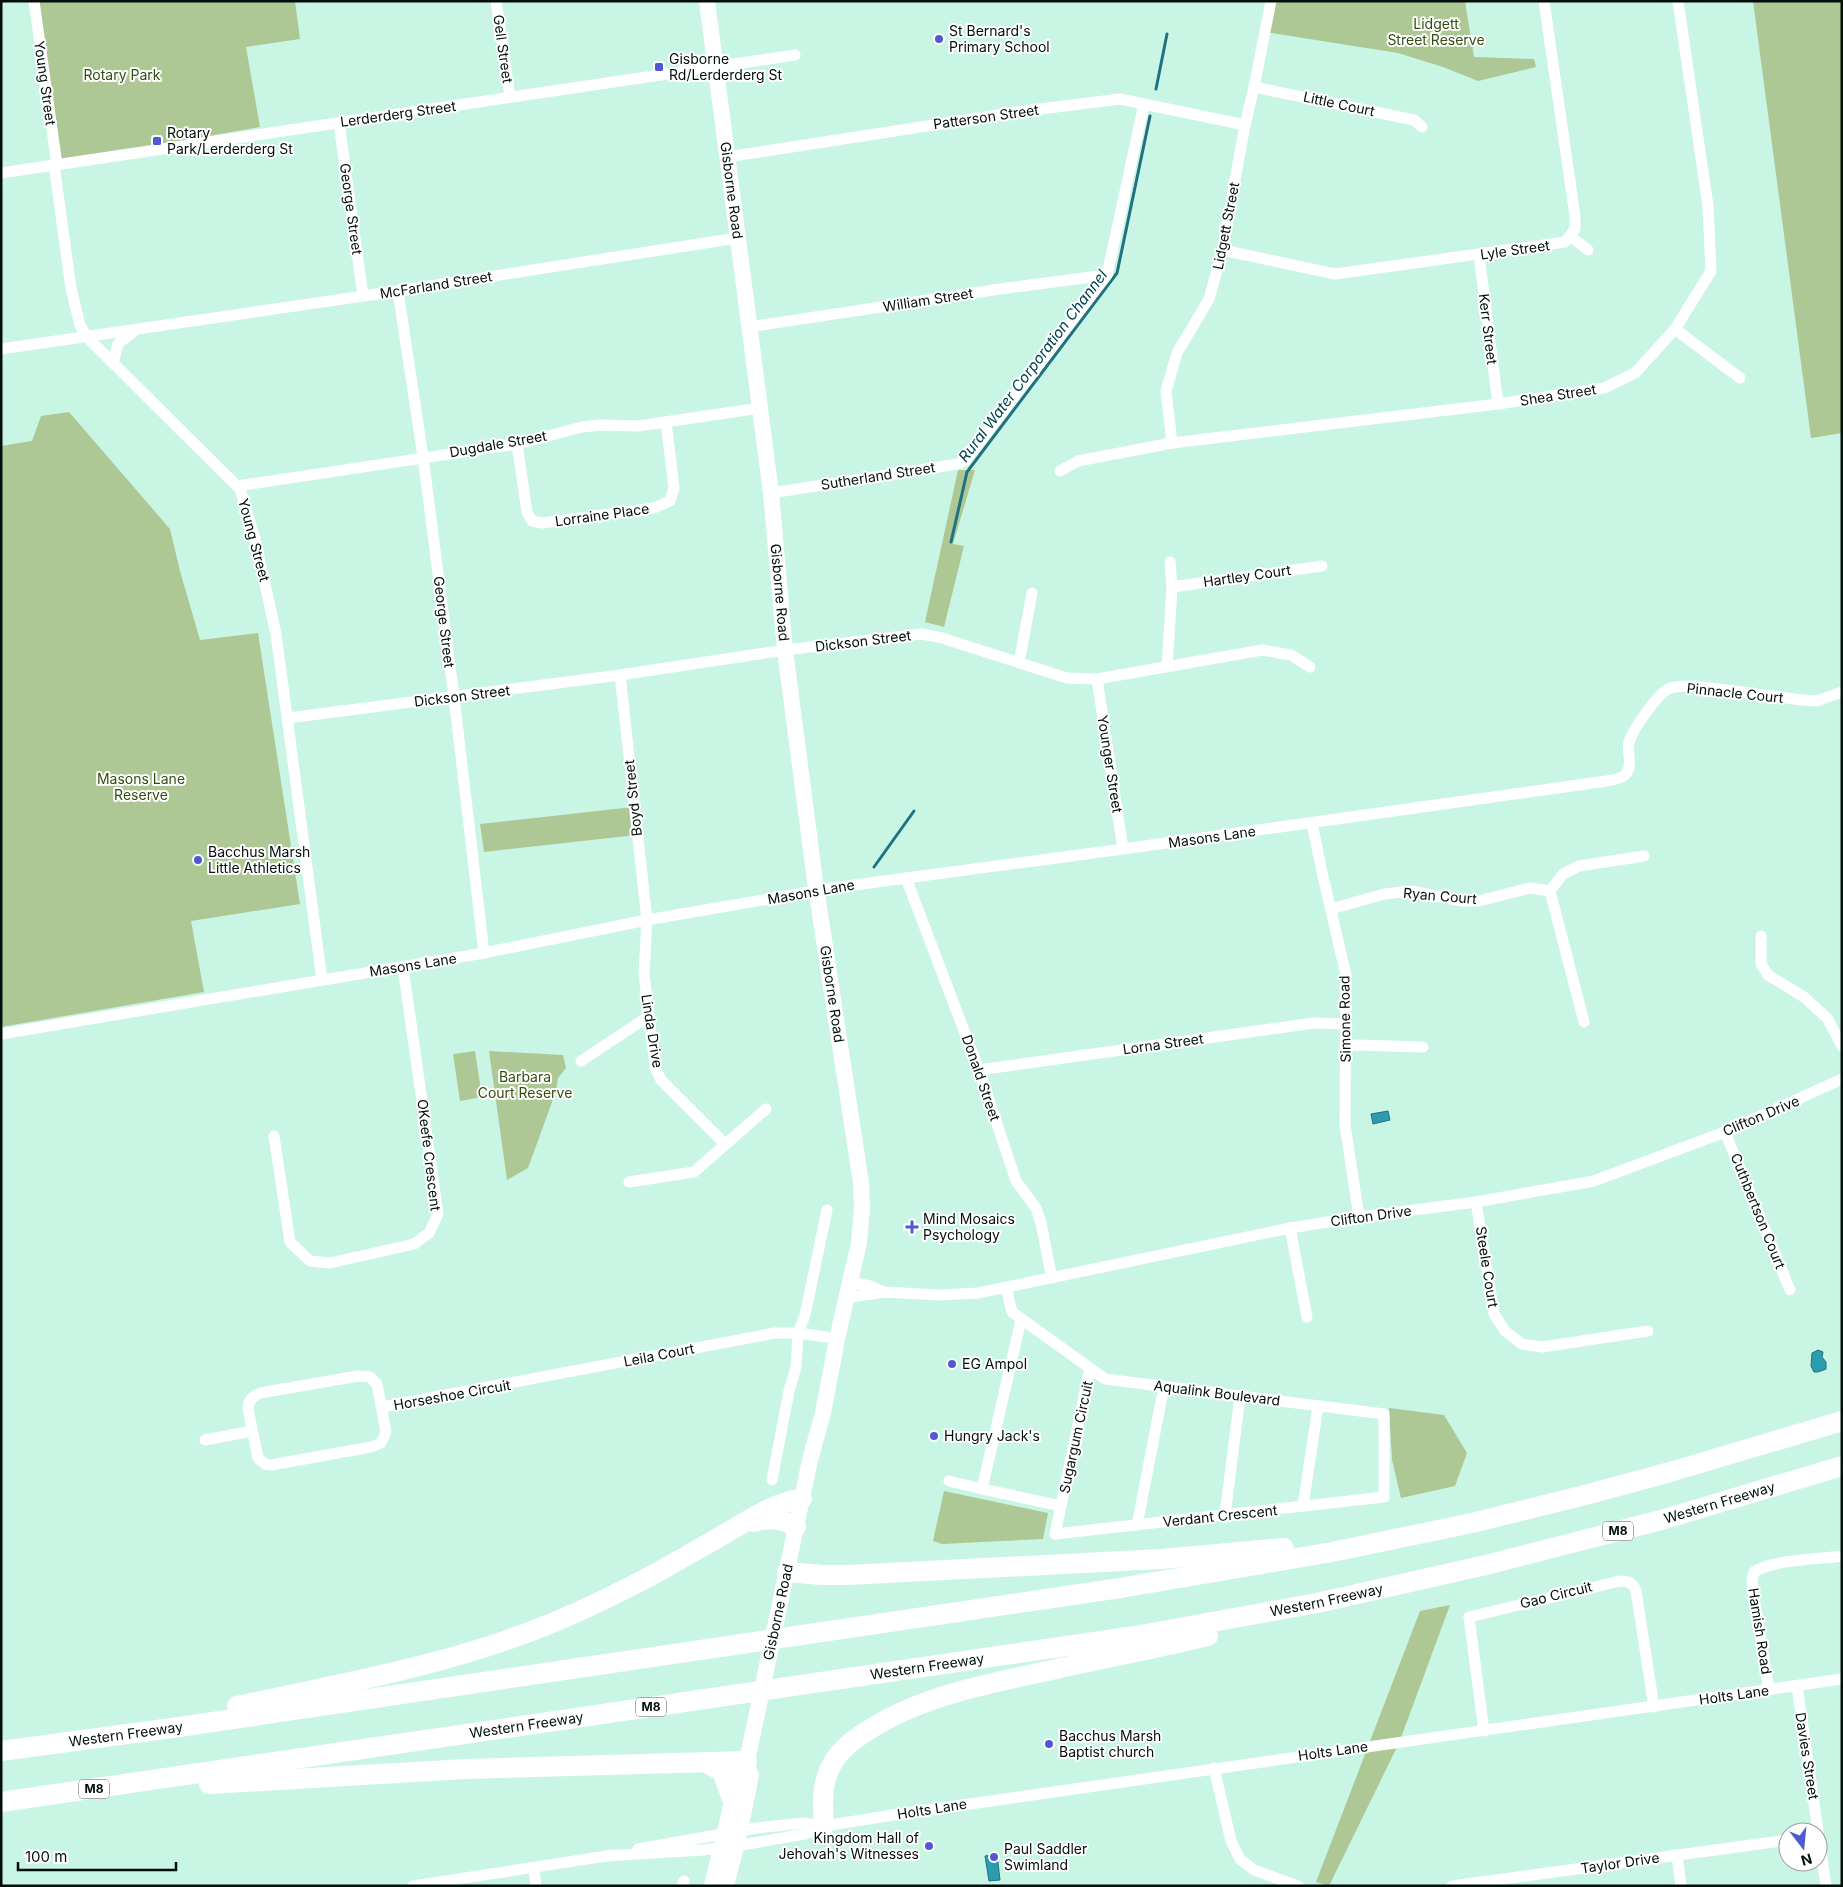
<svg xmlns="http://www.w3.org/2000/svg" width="1843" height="1887" font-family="Inter,sans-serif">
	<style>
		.green { fill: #adc894 }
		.water { fill: #2d9cb1; stroke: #20727f }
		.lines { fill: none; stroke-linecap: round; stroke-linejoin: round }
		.stream { stroke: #20727f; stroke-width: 3 }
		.minor { stroke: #fff; stroke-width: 11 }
		.secondary { stroke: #fff; stroke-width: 16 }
		.motorway { stroke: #fff; stroke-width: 20 }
		.poi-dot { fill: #5159d0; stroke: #fff; stroke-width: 2 }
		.labels { text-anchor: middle; stroke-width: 4; stroke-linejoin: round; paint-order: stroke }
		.shield { fill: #fff; stroke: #4e5754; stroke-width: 1 }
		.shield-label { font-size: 12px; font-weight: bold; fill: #020f0a }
		.park-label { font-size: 14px; fill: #334e10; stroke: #fff }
		.poi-label { font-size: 14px; fill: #020f0a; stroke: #fff; text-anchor: start }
		.street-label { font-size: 14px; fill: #020f0a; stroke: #fff }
		.water-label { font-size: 15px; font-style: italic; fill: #01444f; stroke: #fff }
	</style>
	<rect width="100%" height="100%" fill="#c9f5e5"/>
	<g class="green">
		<path d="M33,1H295L300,39L246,47L260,127L59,162Z"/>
		<path d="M1271,1H1465L1474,57L1534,59L1536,67L1478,81L1443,67L1398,53L1265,32Z"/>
		<path d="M1753,1H1842V433L1811,438Z"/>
		<path d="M69,412L170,529L180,571L200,640L258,633L300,904L191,921L204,992L1,1027V446L32,441L41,416Z"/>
		<path d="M958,470H975L953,544L964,546L944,627L925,622Z"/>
		<path d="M633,807L636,835L484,852L480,824Z"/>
		<path d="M475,1051L482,1097L460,1101L453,1054Z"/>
		<path d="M489,1051L563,1055L566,1068L558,1078L556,1091L528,1168L507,1180Z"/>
		<path d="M1389,1408L1444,1415L1467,1453L1455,1486L1401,1498L1392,1460Z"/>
		<path d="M944,1491L1048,1513L1043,1539L942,1544L933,1541Z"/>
		<path d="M1450,1605L1399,1743L1329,1886L1316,1882L1420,1611Z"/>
	</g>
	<g class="water">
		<path d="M1388,1111L1390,1120L1373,1124L1371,1114Z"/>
		<path d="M1818,1350L1823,1352L1822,1357L1826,1362V1369L1818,1372H1814L1811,1366L1812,1353Z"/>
		<path d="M997,1854L1000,1880L989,1881L985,1856Z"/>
	</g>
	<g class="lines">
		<g class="stream">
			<path d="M1156,89L1167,34"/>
			<path d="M951,542L967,472L1117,273L1150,116"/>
			<path d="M874,867L914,811"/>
		</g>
		<g class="minor">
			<path d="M34,1L57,165"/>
			<path d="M496,1L510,97"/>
			<path d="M1254,87L1414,120L1422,127"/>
			<path d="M339,123L363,296"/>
			<path d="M727,157L1024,111L1120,99L1245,125"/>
			<path d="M54,165L71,288L80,325L86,336L113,363L240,489L255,539L276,634L322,980"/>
			<path d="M1,173L795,55"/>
			<path d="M1570,236L1588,250"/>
			<path d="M1222,250L1335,274L1565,242L1575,229V216L1544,1"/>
			<path d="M1479,255L1498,404"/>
			<path d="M398,291L423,457L454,697L484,953"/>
			<path d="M749,327L1000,289L1107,275"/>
			<path d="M1675,329L1740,378"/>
			<path d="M1,349L398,291L737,238"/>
			<path d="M113,363L118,344L133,332"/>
			<path d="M1172,443L1166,391L1177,353L1209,299L1222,252L1245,125L1254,87L1271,1"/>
			<path d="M517,444L527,512L532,521L542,523L654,508L670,501L674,488L666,422"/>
			<path d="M1060,471L1078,461L1172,443L1498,404L1604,388L1635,373L1675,329L1711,271L1708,206L1678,1"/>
			<path d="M237,486L517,444L582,427L601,425L638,426L760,408"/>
			<path d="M771,493L958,464L966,460L1107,275L1144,104"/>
			<path d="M1172,587L1322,566"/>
			<path d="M1019,663L1032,593"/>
			<path d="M1167,667L1172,587L1170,562"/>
			<path d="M620,675L647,920L644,974L655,1067L661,1080L725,1144"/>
			<path d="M1097,679L1123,849"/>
			<path d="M288,718L620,675L785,650L922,634L942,638L1067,678L1097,679L1262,650L1291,655L1310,667"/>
			<path d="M1312,823L1322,872L1346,975L1345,1125L1359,1217"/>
			<path d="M906,878L979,1070L1016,1181L1036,1208L1041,1223L1052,1278"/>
			<path d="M1550,891L1563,874L1579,866L1644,856"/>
			<path d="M1331,909L1384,894L1411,891L1462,901H1479L1530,888L1550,891L1584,1022"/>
			<path d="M1761,936V964L1768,975L1804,997L1827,1018L1842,1046"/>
			<path d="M1,1034L484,953L647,920L832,888L1123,849L1607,781C1613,780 1620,779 1625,775C1634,766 1626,752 1629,742C1633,729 1657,695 1668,689C1676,685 1686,686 1695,686L1802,700L1816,701L1842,692"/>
			<path d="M1345,1046L1357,1045L1423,1047"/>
			<path d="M581,1061L649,1016"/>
			<path d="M979,1070L1314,1023L1347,1024"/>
			<path d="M1725,1132L1790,1290"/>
			<path d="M274,1136L290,1242L310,1261L330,1263L414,1244L429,1233L438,1214L403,967"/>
			<path d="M629,1182L694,1172L766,1109"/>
			<path d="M1476,1202L1494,1314L1505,1331L1522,1344L1542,1347L1648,1331"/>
			<path d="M1290,1228L1307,1317"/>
			<path d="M850,1282L870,1286L884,1292"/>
			<path d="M1006,1287L1012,1312L1105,1379L1384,1414V1497L1055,1534L1090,1368"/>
			<path d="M846,1298L884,1292L939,1295L978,1293L1290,1228L1359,1217L1476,1202L1594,1181L1725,1132L1842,1079"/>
			<path d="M1021,1320L982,1489L1061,1506"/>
			<path d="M358,1376L370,1377L377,1384L386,1432L381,1443L371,1447L271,1465L265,1464L258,1458L248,1409C248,1401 253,1396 260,1393Z"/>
			<path d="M382,1407L775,1333H798L826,1337"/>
			<path d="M205,1440L252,1431"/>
			<path d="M772,1480L789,1391L796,1367L798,1333L805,1315L827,1210"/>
			<path d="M949,1481L982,1489"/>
			<path d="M1303,1506L1318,1406"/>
			<path d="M1225,1515L1240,1396"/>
			<path d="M1137,1525L1164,1386"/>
			<path d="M1797,1686L1826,1886"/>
			<path d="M1769,1690L1753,1591L1752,1580L1754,1572C1770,1560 1821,1559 1842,1556"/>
			<path d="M1484,1731L1469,1617L1620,1581C1629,1581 1633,1583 1636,1591L1654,1707"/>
			<path d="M1214,1768L1231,1841L1240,1859L1254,1870L1298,1886"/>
			<path d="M638,1849L756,1828L803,1823L824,1826"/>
			<path d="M1677,1855L1681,1886"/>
			<path d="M605,1856L703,1850L736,1846L805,1834L824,1826L900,1814L1842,1679"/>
			<path d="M534,1868L536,1886"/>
			<path d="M413,1886L613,1855"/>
			<path d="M682,1886L684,1881"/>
			<path d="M1452,1886L1788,1840"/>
		</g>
		<g class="secondary">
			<path id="s1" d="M707,1L771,493L785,650L815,881L861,1183L862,1208L859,1243L837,1339L823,1413L810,1460L747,1761L739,1772L712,1886"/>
			<path d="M726,1886L740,1830L751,1775L746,1764"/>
		</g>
		<g class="motorway">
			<path d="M754,1522C770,1517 782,1519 796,1527"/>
			<path d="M787,1572L822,1575H847L1161,1559L1284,1548"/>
			<path d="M237,1706C343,1683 451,1665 552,1623C588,1608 623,1591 658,1572C683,1558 708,1544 733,1529C754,1517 778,1501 802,1499"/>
			<path id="s2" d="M1,1751L179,1727L1120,1588L1332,1552L1472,1523L1589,1494L1670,1472L1842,1421"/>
			<path d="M704,1762L722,1771L732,1799"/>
			<path d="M209,1784L465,1769L747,1761"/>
			<path id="s3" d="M1,1802L1135,1636L1317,1603L1486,1565L1661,1520L1842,1466"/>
			<path d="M824,1826C822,1799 821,1776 839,1754C848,1743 860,1735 872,1728C927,1694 993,1683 1056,1669C1106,1658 1157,1648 1208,1636"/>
		</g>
	</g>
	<g class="poi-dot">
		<circle cx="939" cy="39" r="5"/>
		<rect x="654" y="62" width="10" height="10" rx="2.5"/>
		<rect x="152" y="136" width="10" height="10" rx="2.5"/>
		<circle cx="198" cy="860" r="5"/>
		<path d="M909.5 1219.5h5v5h5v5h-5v5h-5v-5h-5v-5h5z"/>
		<circle cx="952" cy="1364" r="5"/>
		<circle cx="934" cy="1436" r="5"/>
		<circle cx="1049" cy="1744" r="5"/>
		<circle cx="929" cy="1846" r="5"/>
		<circle cx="994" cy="1857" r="5"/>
	</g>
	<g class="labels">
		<g class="shield">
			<rect x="1603" y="1521.5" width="30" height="19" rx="4"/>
			<rect x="636" y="1697.5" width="30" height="19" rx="4"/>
			<rect x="79" y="1779.5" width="30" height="19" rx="4"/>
		</g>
		<g class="shield-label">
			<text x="1618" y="1535">M8</text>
			<text x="651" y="1711">M8</text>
			<text x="94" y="1793">M8</text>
		</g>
		<g class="park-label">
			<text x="1436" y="29">Lidgett<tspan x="1436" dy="16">Street Reserve</tspan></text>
			<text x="122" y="80">Rotary Park</text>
			<text x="141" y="784">Masons Lane<tspan x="141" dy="16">Reserve</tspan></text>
			<text x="525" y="1082">Barbara<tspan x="525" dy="16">Court Reserve</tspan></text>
		</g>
		<g class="poi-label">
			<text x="949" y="36">St Bernard's<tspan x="949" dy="16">Primary School</tspan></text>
			<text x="669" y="64">Gisborne<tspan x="669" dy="16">Rd/Lerderderg St</tspan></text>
			<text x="167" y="138">Rotary<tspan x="167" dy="16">Park/Lerderderg St</tspan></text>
			<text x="208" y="857">Bacchus Marsh<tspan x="208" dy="16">Little Athletics</tspan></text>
			<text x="923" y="1224">Mind Mosaics<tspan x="923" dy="16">Psychology</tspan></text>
			<text x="962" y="1369">EG Ampol</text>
			<text x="944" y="1441">Hungry Jack's</text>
			<text x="1059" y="1741">Bacchus Marsh<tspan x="1059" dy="16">Baptist church</tspan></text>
			<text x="919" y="1843" text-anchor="end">Kingdom Hall of<tspan x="919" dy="16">Jehovah's Witnesses</tspan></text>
			<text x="1004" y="1854">Paul Saddler<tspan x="1004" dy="16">Swimland</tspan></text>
		</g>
		<g class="street-label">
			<text transform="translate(503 49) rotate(82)" y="5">Gell Street</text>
			<text transform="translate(45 83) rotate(82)" y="5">Young Street</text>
			<text transform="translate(1339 104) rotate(12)" y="5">Little Court</text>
			<text transform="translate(398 114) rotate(-8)" y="5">Lerderderg Street</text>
			<text transform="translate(986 117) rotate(-8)" y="5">Patterson Street</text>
			<text dy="5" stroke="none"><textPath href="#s1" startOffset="191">Gisborne Road</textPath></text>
			<text transform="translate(351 209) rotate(82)" y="5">George Street</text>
			<text transform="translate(1226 226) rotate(-79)" y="5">Lidgett Street</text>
			<text transform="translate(1515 250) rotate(-8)" y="5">Lyle Street</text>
			<text transform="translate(436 285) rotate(-9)" y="5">McFarland Street</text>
			<text transform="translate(928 300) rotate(-9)" y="5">William Street</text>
			<text transform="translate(1488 329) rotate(83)" y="5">Kerr Street</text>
			<text transform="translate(1558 395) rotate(-9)" y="5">Shea Street</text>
			<text transform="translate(498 444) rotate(-10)" y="5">Dugdale Street</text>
			<text transform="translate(878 476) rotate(-9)" y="5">Sutherland Street</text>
			<text transform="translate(602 515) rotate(-8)" y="5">Lorraine Place</text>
			<text transform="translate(254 540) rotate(75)" y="5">Young Street</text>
			<text transform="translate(1247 576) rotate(-8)" y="5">Hartley Court</text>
			<text dy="5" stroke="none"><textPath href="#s1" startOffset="596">Gisborne Road</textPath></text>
			<text transform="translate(444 622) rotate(83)" y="5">George Street</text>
			<text transform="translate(863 641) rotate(-7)" y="5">Dickson Street</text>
			<text transform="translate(1735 693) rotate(6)" y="5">Pinnacle Court</text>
			<text transform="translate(462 696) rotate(-7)" y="5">Dickson Street</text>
			<text transform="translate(1110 764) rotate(81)" y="5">Younger Street</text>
			<text transform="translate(633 798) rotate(-96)" y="5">Boyd Street</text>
			<text transform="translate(1212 837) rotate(-8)" y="5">Masons Lane</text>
			<text transform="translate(811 892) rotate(-10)" y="5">Masons Lane</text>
			<text transform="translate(1440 896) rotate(5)" y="5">Ryan Court</text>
			<text transform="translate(413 965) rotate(-9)" y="5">Masons Lane</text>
			<text dy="5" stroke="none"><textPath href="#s1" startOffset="1001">Gisborne Road</textPath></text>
			<text transform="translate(1345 1019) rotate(-91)" y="5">Simone Road</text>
			<text transform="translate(652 1031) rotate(81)" y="5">Linda Drive</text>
			<text transform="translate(1163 1044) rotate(-8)" y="5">Lorna Street</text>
			<text transform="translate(981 1078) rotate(71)" y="5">Donald Street</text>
			<text transform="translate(1761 1116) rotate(-23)" y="5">Clifton Drive</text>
			<text transform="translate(429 1155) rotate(83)" y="5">OKeefe Crescent</text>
			<text transform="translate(1758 1211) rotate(68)" y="5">Cuthbertson Court</text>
			<text transform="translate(1371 1216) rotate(-8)" y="5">Clifton Drive</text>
			<text transform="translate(1487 1267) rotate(81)" y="5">Steele Court</text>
			<text transform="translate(659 1355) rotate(-11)" y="5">Leila Court</text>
			<text transform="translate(1217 1393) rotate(7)" y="5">Aqualink Boulevard</text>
			<text transform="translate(452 1395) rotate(-10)" y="5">Horseshoe Circuit</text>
			<text transform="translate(1076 1437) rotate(-78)" y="5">Sugargum Circuit</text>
			<text dy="5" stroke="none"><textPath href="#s3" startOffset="1746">Western Freeway</textPath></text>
			<text transform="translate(1220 1516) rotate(-6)" y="5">Verdant Crescent</text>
			<text transform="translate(1556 1595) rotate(-14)" y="5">Gao Circuit</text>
			<text dy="5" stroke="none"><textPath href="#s3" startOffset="1341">Western Freeway</textPath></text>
			<text transform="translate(778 1612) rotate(-78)" y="5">Gisborne Road</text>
			<text transform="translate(1760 1631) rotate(81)" y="5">Hamish Road</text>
			<text dy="5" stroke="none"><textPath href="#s3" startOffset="936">Western Freeway</textPath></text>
			<text transform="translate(1734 1695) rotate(-8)" y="5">Holts Lane</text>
			<text dy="5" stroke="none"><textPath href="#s3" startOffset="531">Western Freeway</textPath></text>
			<text dy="5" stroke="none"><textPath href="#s2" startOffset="126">Western Freeway</textPath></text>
			<text transform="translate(1333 1751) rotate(-8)" y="5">Holts Lane</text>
			<text transform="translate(1807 1756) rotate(81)" y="5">Davies Street</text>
			<text transform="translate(932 1809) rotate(-9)" y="5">Holts Lane</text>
			<text transform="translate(1620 1863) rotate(-8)" y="5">Taylor Drive</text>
		</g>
		<g class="water-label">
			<text transform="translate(1033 366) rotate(-53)" y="5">Rural Water Corporation Channel</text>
		</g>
	</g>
	<rect width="1843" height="1887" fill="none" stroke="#020f0a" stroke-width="5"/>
	<g transform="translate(1803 1847) rotate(164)"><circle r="24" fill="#ffffff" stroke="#9a9f9d"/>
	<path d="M0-4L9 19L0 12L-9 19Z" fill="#5159d0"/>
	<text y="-8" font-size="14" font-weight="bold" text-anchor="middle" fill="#020f0a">N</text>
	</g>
	<path d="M18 1862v8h158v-8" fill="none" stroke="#020f0a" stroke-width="2.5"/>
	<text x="25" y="1862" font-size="15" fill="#020f0a" stroke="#ffffff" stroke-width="4" paint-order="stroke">100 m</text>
</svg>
